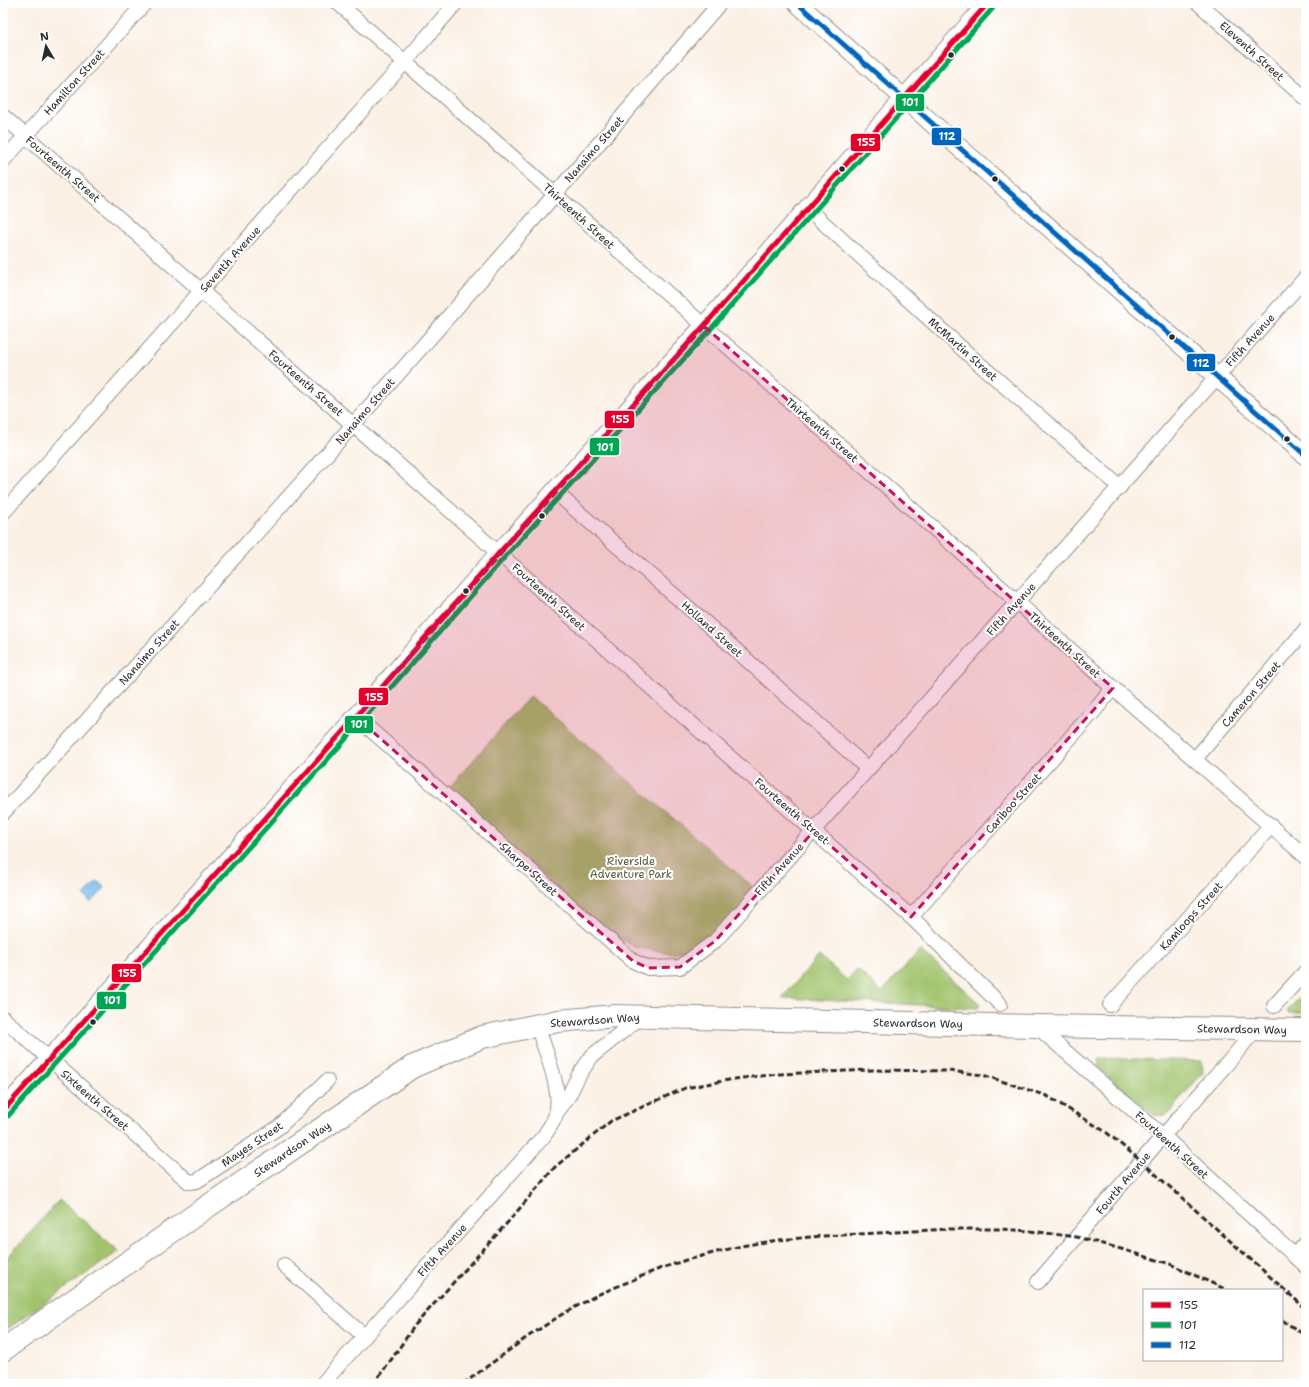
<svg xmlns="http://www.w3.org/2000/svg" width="1309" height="1387" font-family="'Shantell Sans',sans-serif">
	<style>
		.green { fill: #a0c36c; stroke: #66774c }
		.water { fill: #76bced; stroke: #50748c }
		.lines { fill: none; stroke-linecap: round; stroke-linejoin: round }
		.minor-casing { stroke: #938e88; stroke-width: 16 }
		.tertiary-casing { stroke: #938e88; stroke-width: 20 }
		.primary-casing { stroke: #938e88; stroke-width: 24 }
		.minor { stroke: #fff; stroke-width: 14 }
		.tertiary { stroke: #fff; stroke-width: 18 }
		.primary { stroke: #fff; stroke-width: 22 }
		.rail { stroke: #2b2b2b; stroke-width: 3; stroke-dasharray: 6 3; stroke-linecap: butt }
		.bus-1-casing { stroke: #fff; stroke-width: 8 }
		.bus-2-casing { stroke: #fff; stroke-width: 8 }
		.bus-3-casing { stroke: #fff; stroke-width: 8 }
		.bus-1 { stroke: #e4002b; stroke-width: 5 }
		.bus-2 { stroke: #00a651; stroke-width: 5 }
		.bus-3 { stroke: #0065bd; stroke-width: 5 }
		.marked { fill: #c2185b; fill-opacity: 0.2; stroke: #c2185b; stroke-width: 3; stroke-dasharray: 8 5; stroke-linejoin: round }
		.bus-dot { fill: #2b2b2b; stroke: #fff; stroke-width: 1.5 }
		.labels { text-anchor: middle; stroke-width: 4; stroke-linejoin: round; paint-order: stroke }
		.street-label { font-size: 11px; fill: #2b2b2b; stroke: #fff }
		.park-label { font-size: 11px; fill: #546042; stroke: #fff }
		.line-badge { stroke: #fff; stroke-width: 1.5 }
		.badge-label { font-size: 11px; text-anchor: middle; font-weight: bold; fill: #fff }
	</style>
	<rect width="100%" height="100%" fill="#fff"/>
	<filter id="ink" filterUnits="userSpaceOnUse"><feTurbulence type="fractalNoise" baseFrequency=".025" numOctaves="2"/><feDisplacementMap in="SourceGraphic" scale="8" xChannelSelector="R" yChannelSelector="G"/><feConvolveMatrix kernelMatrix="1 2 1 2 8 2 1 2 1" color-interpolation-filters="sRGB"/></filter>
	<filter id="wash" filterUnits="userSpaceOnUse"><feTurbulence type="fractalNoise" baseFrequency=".012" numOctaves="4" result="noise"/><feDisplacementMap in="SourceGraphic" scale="16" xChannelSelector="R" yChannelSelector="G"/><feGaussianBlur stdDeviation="0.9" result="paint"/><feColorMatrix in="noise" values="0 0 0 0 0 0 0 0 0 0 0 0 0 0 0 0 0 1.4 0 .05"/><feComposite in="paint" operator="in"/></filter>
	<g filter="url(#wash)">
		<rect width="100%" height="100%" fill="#fbf0e4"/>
		<g class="green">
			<path d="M530,696L759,892L716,942L672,953L634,947L594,921L446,791Z"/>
			<path d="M920,950L980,1004L978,1008L782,998L819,956L847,980L857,969L882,992Z"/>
			<path d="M1306,991V1013H1288L1287,1011Z"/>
			<path d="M1099,1058L1202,1061L1203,1073L1176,1103C1173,1114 1164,1117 1153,1115L1098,1068Z"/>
			<path d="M59,1200L119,1251L3,1332V1262Z"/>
		</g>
		<path class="water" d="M97,881L105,888L91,903L84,896Z"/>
	</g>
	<g filter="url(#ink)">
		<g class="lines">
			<defs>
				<g id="minor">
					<path d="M338,3L1005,591L1113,688L1306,857"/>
					<path d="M1198,3L1306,99"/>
					<path d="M3,116L911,917L1000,1004"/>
					<path d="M3,161L145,3"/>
					<path d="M807,208L968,354L1120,487"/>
					<path d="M554,491L697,615L868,769"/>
					<path d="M3,513L405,62L456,3"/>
					<path d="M356,717L443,793L633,961L648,968L680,967L715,941L1306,277"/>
					<path d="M1195,759L1306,629"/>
					<path d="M3,813C181,617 359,421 532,221C595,149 657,76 720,3"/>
					<path d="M911,917L1095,710L1113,688"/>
					<path d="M1110,1005L1271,826"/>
					<path d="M1274,1006L1306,971"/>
					<path d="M3,1018L189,1182L197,1181L279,1127L327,1081"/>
					<path d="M1036,1026L1163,1136L1306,1266"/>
					<path d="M557,1112L568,1097L579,1075L592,1056L642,1016"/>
					<path d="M1294,1256L1306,1243"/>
					<path d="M284,1265L364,1336"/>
					<path d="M1038,1282L1163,1136L1231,1059L1256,1029"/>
					<path d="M322,1384L544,1136C548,1129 554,1122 556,1114C563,1091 544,1048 537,1025"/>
				</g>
				<g id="tertiary">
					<path d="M797,3L1306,456"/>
					<path d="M3,1111L356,717L499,553L704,326L988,3"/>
				</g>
				<path id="primary" d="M3,1350L198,1213L412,1067L482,1037L558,1021L615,1016L1036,1026L1306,1030"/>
			</defs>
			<use href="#minor" class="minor-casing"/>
			<use href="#tertiary" class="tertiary-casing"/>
			<use href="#primary" class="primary-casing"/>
			<use href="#minor" class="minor"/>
			<use href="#tertiary" class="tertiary"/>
			<use href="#primary" class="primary"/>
			<g class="rail">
				<path d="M1282,1320L1306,1336"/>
				<path d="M373,1384L391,1360L415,1325L508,1222L555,1167L611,1121L685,1088L734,1079L779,1074L872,1070L949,1071L983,1075L1047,1096L1106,1132L1141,1161L1306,1309"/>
				<path d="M463,1384L526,1338L561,1315L597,1295L659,1269L686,1260L741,1246L778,1240L823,1236L949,1229H1000L1030,1231L1077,1237L1121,1249L1170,1264L1227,1290"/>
			</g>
			<defs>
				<path id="bus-1" d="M3,1111L356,717L499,553L704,326L988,3"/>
				<path id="bus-2" d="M8,1116L361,722L504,558L709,331L993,8"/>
				<path id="bus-3" d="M797,3L1306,456"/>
			</defs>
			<use href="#bus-1" class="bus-1-casing"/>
			<use href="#bus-2" class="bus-2-casing"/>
			<use href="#bus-3" class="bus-3-casing"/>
			<use href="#bus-1" class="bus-1"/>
			<use href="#bus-2" class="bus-2"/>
			<use href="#bus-3" class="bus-3"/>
		</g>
	</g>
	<path class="marked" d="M704,326L1113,688L911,917L814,831L715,941L680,967L648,968L633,961L356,717Z"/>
	<g class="bus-dot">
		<circle cx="951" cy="55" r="3.5"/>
		<circle cx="842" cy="169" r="3.5"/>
		<circle cx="995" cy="179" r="3.5"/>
		<circle cx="1172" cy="337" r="3.5"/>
		<circle cx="1287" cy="439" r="3.5"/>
		<circle cx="542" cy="516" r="3.5"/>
		<circle cx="466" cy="591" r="3.5"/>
		<circle cx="93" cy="1022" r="3.5"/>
	</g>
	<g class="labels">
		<g class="street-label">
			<text transform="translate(1252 51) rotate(42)" y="4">Eleventh Street</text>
			<text transform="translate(74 82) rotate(-48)" y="4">Hamilton Street</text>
			<text transform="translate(594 149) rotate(-49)" y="4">Nanaimo Street</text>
			<text transform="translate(63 169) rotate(41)" y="4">Fourteenth Street</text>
			<text transform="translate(579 216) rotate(42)" y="4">Thirteenth Street</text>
			<text transform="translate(230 259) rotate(-48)" y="4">Seventh Avenue</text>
			<text transform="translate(1250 340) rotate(-48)" y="4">Fifth Avenue</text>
			<text transform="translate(963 349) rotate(42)" y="4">McMartin Street</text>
			<text transform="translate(306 383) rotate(41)" y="4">Fourteenth Street</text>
			<text transform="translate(365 411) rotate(-49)" y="4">Nanaimo Street</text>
			<text transform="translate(822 430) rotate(41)" y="4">Thirteenth Street</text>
			<text transform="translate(549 597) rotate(42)" y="4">Fourteenth Street</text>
			<text transform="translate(1011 609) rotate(-48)" y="4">Fifth Avenue</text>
			<text transform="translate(712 629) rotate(42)" y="4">Holland Street</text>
			<text transform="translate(1065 645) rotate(42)" y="4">Thirteenth Street</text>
			<text transform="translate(149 652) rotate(-48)" y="4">Nanaimo Street</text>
			<text transform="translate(1251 694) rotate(-49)" y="4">Cameron Street</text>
			<text transform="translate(1013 803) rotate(-48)" y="4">Cariboo Street</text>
			<text transform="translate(792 811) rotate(41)" y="4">Fourteenth Street</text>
			<text transform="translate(529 869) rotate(42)" y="4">Sharpe Street</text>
			<text transform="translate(779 869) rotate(-48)" y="4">Fifth Avenue</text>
			<text transform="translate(1191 916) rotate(-48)" y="4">Kamloops Street</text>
			<text transform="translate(595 1020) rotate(-4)" y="4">Stewardson Way</text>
			<text transform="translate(918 1023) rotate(1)" y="4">Stewardson Way</text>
			<text transform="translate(1242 1029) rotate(1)" y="4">Stewardson Way</text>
			<text transform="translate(95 1100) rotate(41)" y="4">Sixteenth Street</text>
			<text transform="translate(252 1144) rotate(-34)" y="4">Mayes Street</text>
			<text transform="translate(1172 1145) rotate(42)" y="4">Fourteenth Street</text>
			<text transform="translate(292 1149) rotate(-34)" y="4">Stewardson Way</text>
			<text transform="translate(1123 1183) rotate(-50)" y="4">Fourth Avenue</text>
			<text transform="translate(442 1250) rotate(-48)" y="4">Fifth Avenue</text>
		</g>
		<g class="park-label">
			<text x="631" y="865">Riverside<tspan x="631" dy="13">Adventure Park</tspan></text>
		</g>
	</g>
	<g class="line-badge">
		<rect x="895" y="93" width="30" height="19" rx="4" fill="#00a651"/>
		<rect x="931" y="127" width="31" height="19" rx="4" fill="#0065bd"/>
		<rect x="850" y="133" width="31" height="19" rx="4" fill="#e4002b"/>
		<rect x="1186" y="353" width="30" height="19" rx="4" fill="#0065bd"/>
		<rect x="604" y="410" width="31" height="19" rx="4" fill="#e4002b"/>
		<rect x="589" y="437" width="31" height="19" rx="4" fill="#00a651"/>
		<rect x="358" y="687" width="31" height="19" rx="4" fill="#e4002b"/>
		<rect x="344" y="715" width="30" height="19" rx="4" fill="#00a651"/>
		<rect x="111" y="963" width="31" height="20" rx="4" fill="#e4002b"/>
		<rect x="96" y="991" width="31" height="19" rx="4" fill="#00a651"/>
	</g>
	<g class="badge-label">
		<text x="910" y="106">101</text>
		<text x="947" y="140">112</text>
		<text x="866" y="146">155</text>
		<text x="1201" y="367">112</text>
		<text x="620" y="423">155</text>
		<text x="605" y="451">101</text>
		<text x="374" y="701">155</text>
		<text x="359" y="728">101</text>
		<text x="127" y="977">155</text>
		<text x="112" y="1004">101</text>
	</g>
	<rect width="1309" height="1387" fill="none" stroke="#fff" stroke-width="16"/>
	<rect x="1143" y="1289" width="140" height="72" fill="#ffffff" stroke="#aaaaaa"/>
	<rect x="1151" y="1302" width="20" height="6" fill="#e4002b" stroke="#aaaaaa"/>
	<text x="1179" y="1309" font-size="12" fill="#2b2b2b">155</text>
	<rect x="1151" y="1322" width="20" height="6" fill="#00a651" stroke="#aaaaaa"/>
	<text x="1179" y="1329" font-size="12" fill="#2b2b2b">101</text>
	<rect x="1151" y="1342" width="20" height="6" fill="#0065bd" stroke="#aaaaaa"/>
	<text x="1179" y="1349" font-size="12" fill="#2b2b2b">112</text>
	<g transform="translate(46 46) rotate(351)" stroke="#ffffff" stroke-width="3" paint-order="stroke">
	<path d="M0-3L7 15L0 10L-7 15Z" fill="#2b2b2b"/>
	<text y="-6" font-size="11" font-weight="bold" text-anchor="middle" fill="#2b2b2b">N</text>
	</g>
</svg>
